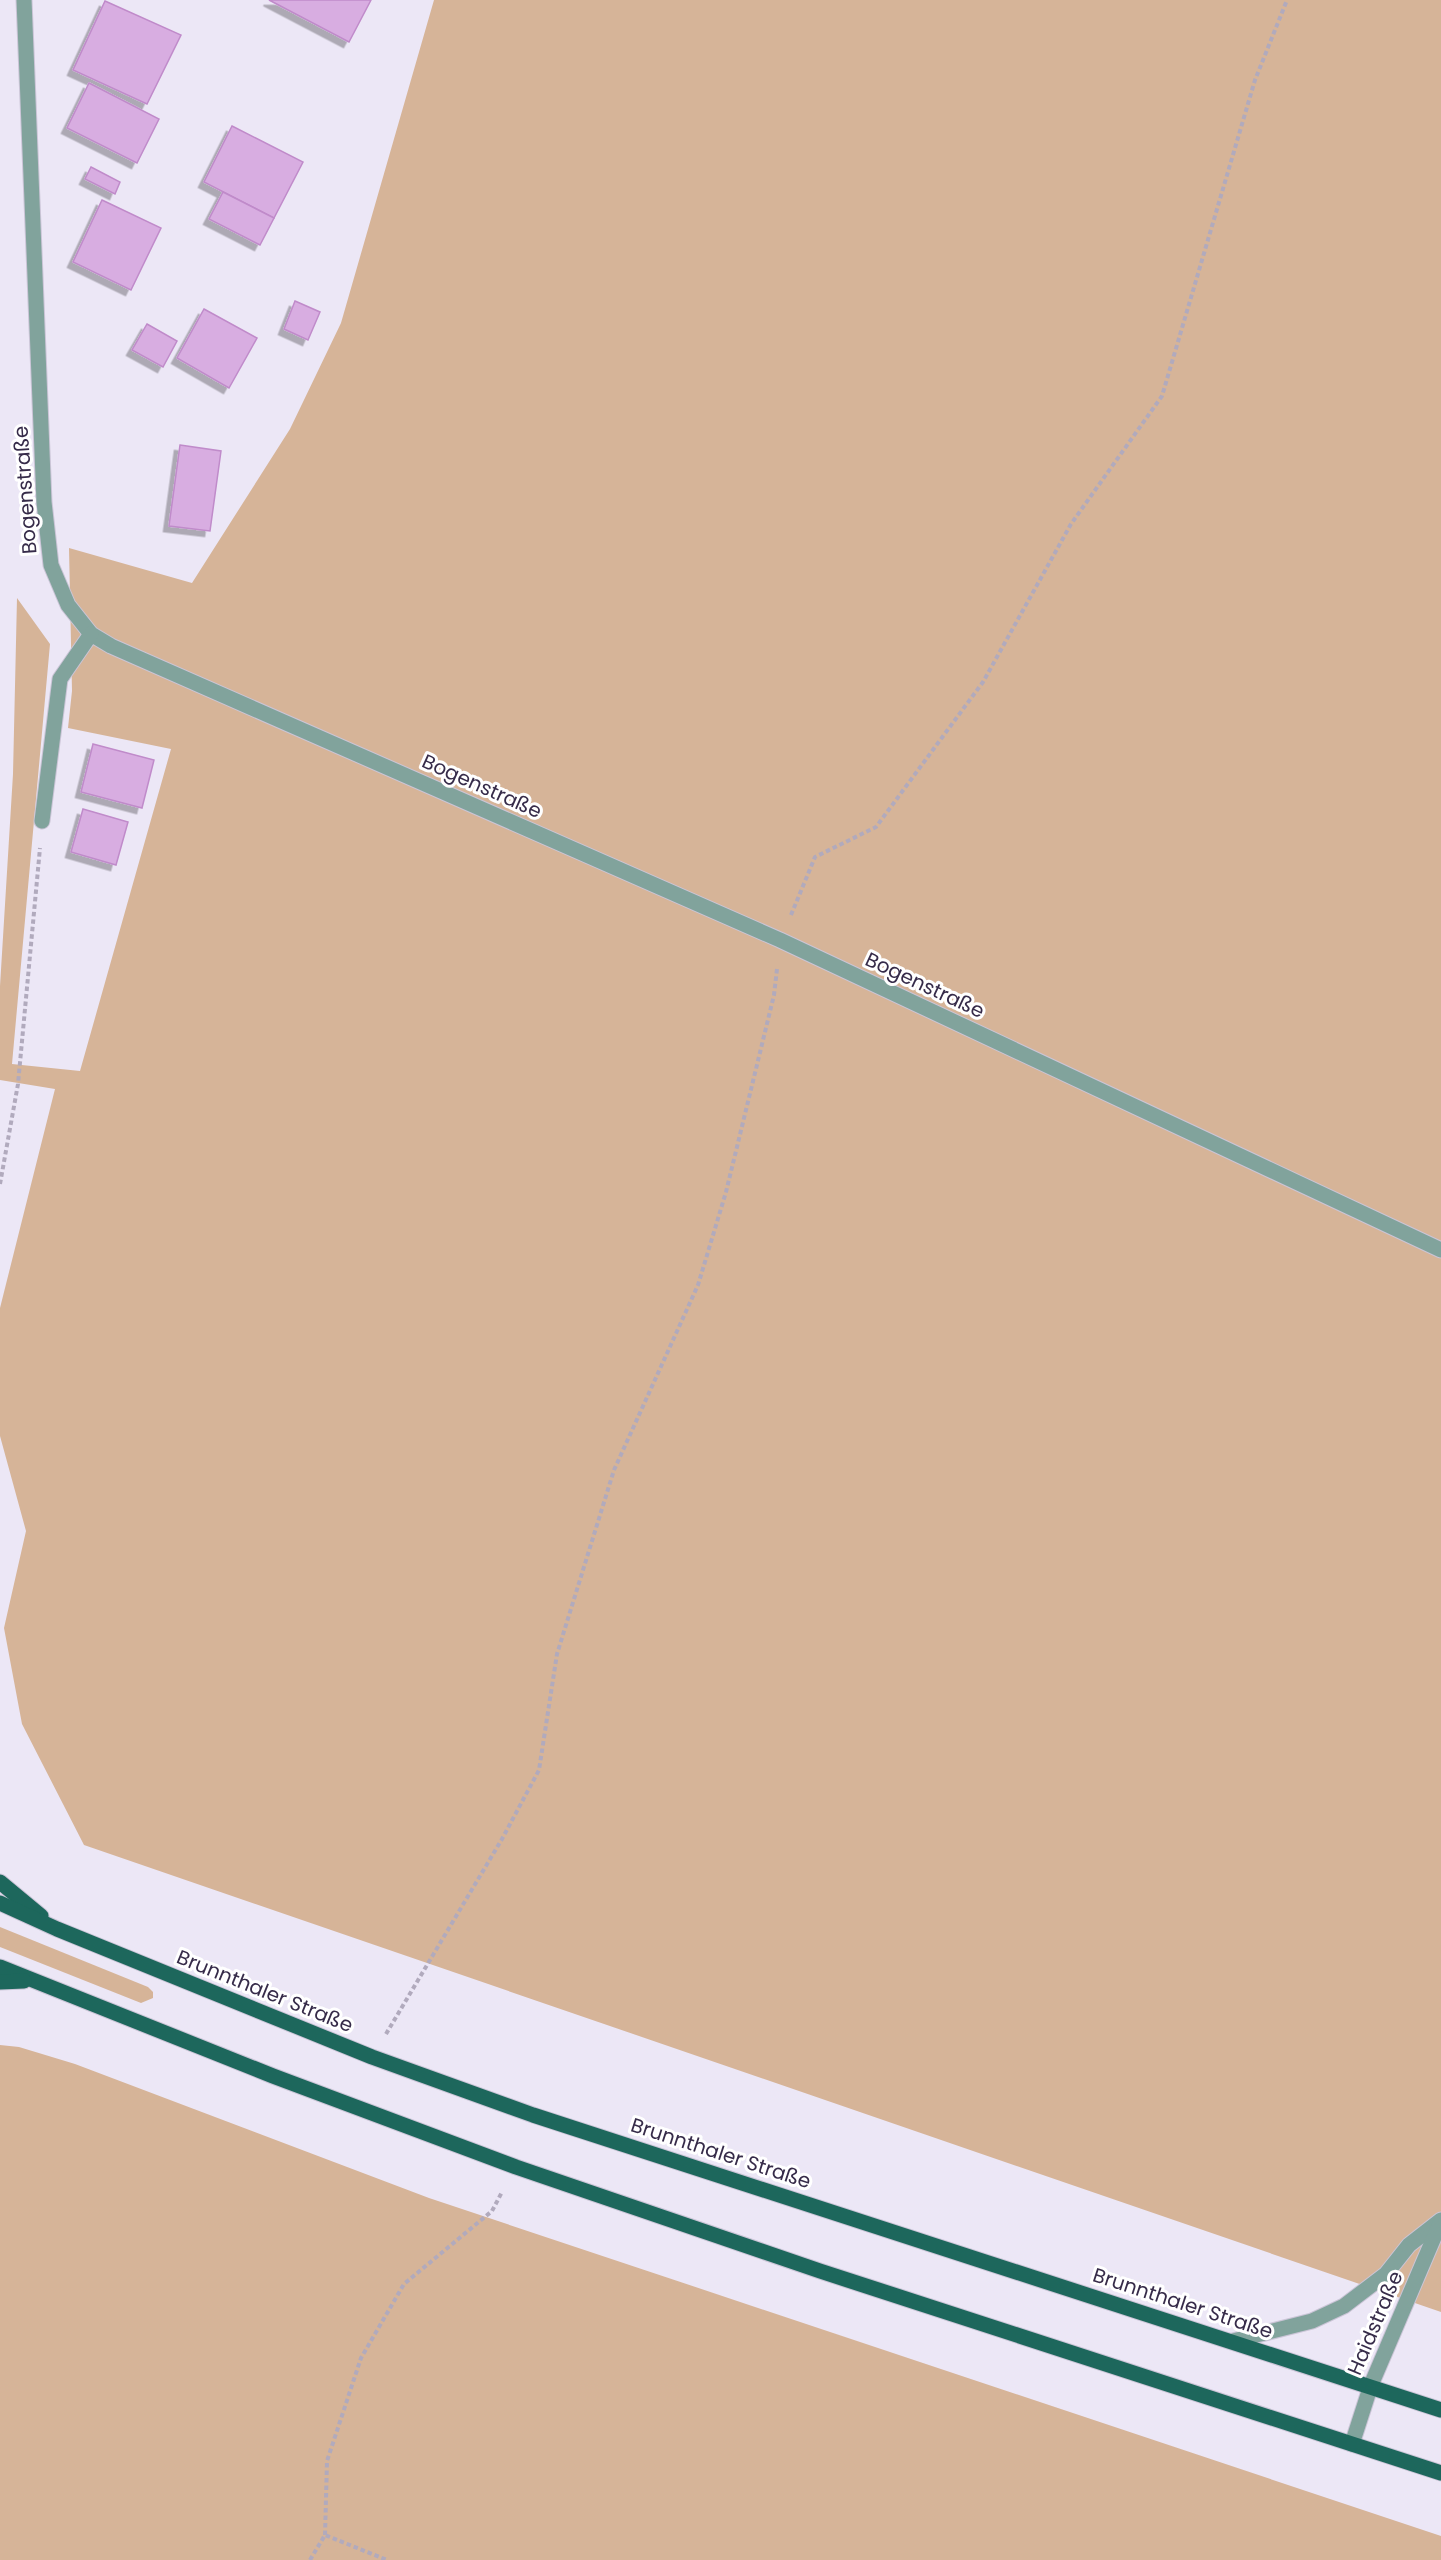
<svg xmlns="http://www.w3.org/2000/svg" width="1441" height="2560" font-family="Poppins,sans-serif">
	<style>
		.green { fill: #d6b498 }
		.building { fill: #d8ade1; stroke: #c08bca; stroke-width: 1.5; filter: url(#shadow) }
		.lines { fill: none; stroke-linecap: round; stroke-linejoin: round }
		.minor-casing { stroke: #cbc5d7; stroke-width: 17 }
		.major-casing { stroke: #cbc5d7; stroke-width: 17 }
		.path { stroke: #b1aabd; stroke-width: 4; stroke-dasharray: 4.5 3; stroke-linecap: butt }
		.minor { stroke: #81a39c; stroke-width: 15 }
		.major { stroke: #1d675c; stroke-width: 15 }
		.labels { text-anchor: middle; stroke-width: 6; stroke-linejoin: round; paint-order: stroke }
		.street-label { font-size: 20px; fill: #362b49; stroke: #fff }
	</style>
	<defs>
		<filter id="shadow"><feDropShadow dx="-5.5" dy="5.5" stdDeviation="0" flood-color="#0004"/></filter>
	</defs>
	<rect width="100%" height="100%" fill="#ece7f6"/>
	<g class="green">
		<path d="M434,0H1441V2312L84,1845L22,1724L4,1628L26,1531L0,1436V1308L55,1089L0,1080V986L13,774L17,598L50,644L12,1064L80,1071L171,749L68,728L72,691L69,548L192,583L290,429L341,323Z"/>
		<path d="M0,1927L148,1987L153,1992V1998L141,2003L0,1947Z"/>
		<path d="M0,2045L19,2047L75,2064L429,2198L1441,2536V2560H0Z"/>
	</g>
	<g class="building">
		<path d="M269,0H371L349,42Z"/>
		<path d="M105,1L181,35L147,104L73,70Z"/>
		<path d="M89,83L159,119L137,163L67,128Z"/>
		<path d="M232,126L303,162L274,218L204,182Z"/>
		<path d="M91,167L120,182L115,194L85,179Z"/>
		<path d="M223,192L274,218L260,245L209,219Z"/>
		<path d="M102,200L161,228L131,290L73,262Z"/>
		<path d="M295,301L320,312L308,340L284,329Z"/>
		<path d="M204,309L257,338L229,388L177,358Z"/>
		<path d="M147,324L177,341L163,367L132,350Z"/>
		<path d="M180,445L221,451L210,531L169,526Z"/>
		<path d="M93,744L154,760L142,808L81,792Z"/>
		<path d="M83,809L128,822L116,865L71,852Z"/>
	</g>
	<g class="lines">
		<defs>
			<g id="minor">
				<path d="M24,0L44,502L51,565L68,605L91,634L111,646L780,940L1441,1250"/>
				<path d="M42,821L60,679L91,634"/>
				<path d="M1233,2341L1312,2321L1344,2306L1386,2274L1409,2245L1441,2220"/>
				<path d="M1352,2444L1371,2385L1441,2221"/>
			</g>
			<g id="major">
				<path d="M0,1882L41,1916"/>
				<path d="M0,1903L57,1929L372,2057L533,2115L1441,2410"/>
				<path d="M0,1967L273,2076L516,2167L820,2271L1441,2473"/>
				<path d="M0,1982L24,1981"/>
			</g>
		</defs>
		<use href="#minor" class="minor-casing"/>
		<use href="#major" class="major-casing"/>
		<g class="path">
			<path d="M791,915L815,857L876,827L983,682L1071,524L1162,396L1255,80L1287,0"/>
			<path d="M0,1184L18,1084L40,848"/>
			<path d="M386,2034L502,1839L539,1770L557,1654L614,1470L698,1285L726,1192L774,995L777,969"/>
			<path d="M325,2535L327,2461L361,2358L404,2284L492,2211L502,2192"/>
			<path d="M310,2560L325,2535L387,2560"/>
		</g>
		<use href="#minor" class="minor"/>
		<use href="#major" class="major"/>
	</g>
	<g class="labels">
		<g class="street-label">
			<text transform="translate(25 490) rotate(-94)" y="7">Bogenstraße</text>
			<text transform="translate(482 786) rotate(24)" y="7">Bogenstraße</text>
			<text transform="translate(925 985) rotate(25)" y="7">Bogenstraße</text>
			<text transform="translate(265 1991) rotate(22)" y="7">Brunnthaler Straße</text>
			<text transform="translate(721 2153) rotate(18)" y="7">Brunnthaler Straße</text>
			<text transform="translate(1183 2303) rotate(18)" y="7">Brunnthaler Straße</text>
			<text transform="translate(1375 2323) rotate(-67)" y="7">Haidstraße</text>
		</g>
	</g>
</svg>
